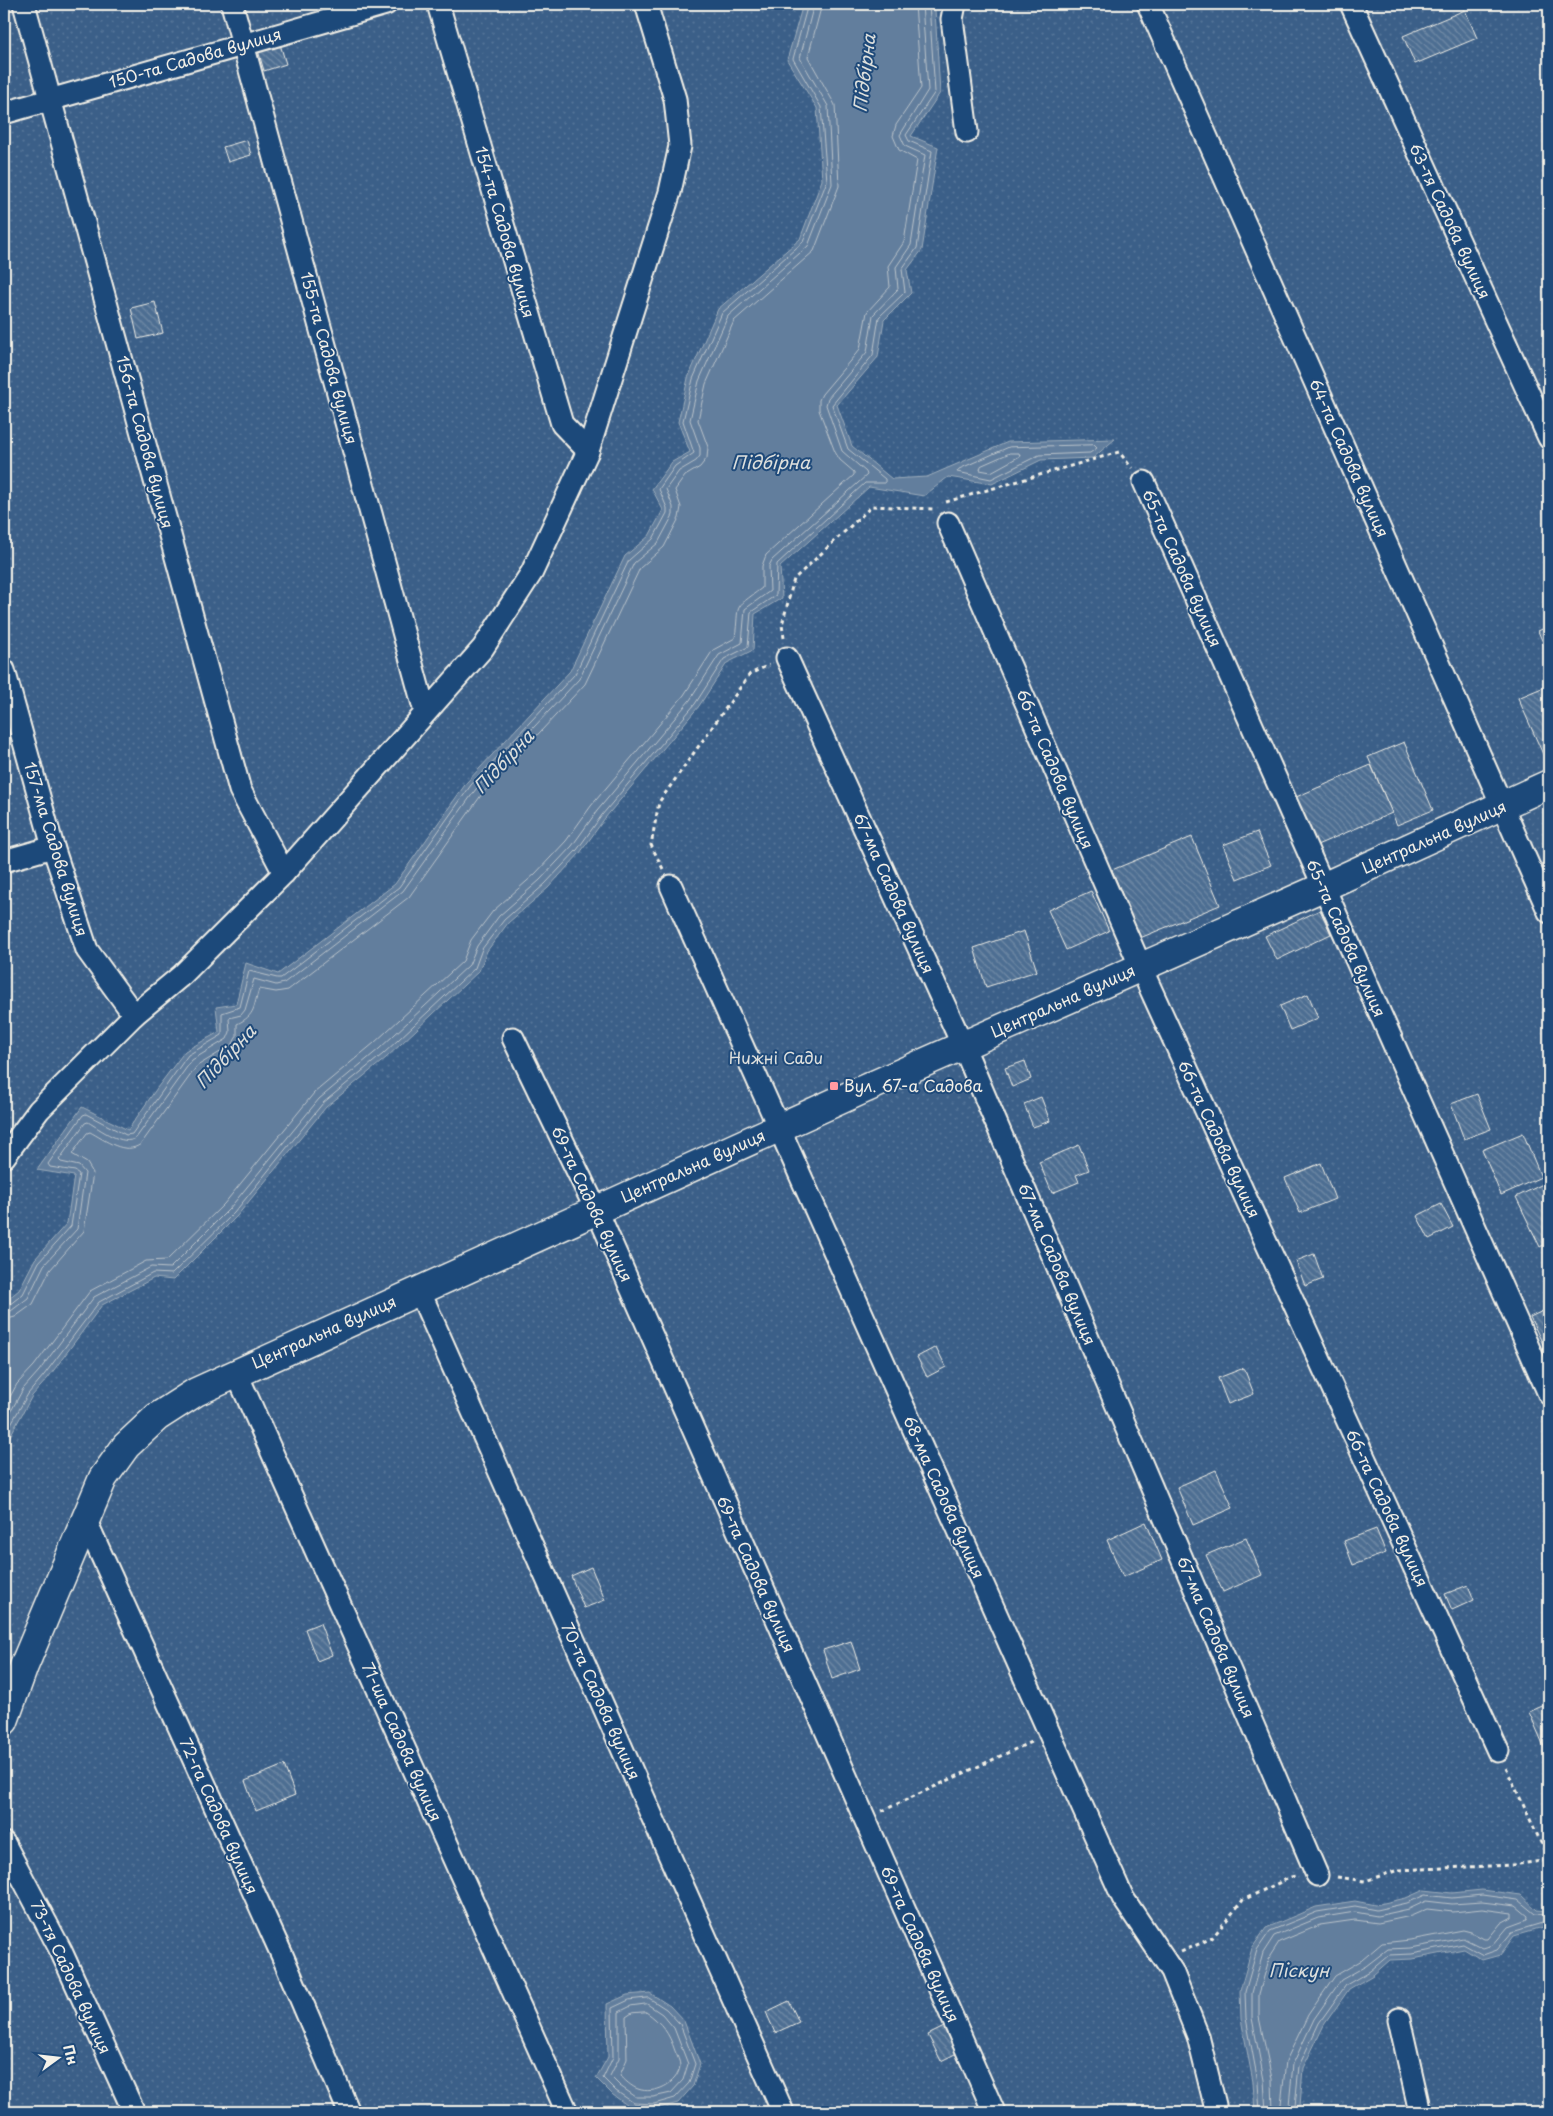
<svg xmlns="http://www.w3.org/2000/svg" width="1553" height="2116" font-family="'Playpen Sans',sans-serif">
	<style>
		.garden { fill: url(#garden-dots); stroke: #97a8b8 }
		.water { fill: #627e9d; stroke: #9cacbb }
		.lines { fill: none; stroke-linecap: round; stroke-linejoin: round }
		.shore { stroke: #bac3ca; stroke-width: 1 }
		.building { fill: url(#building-back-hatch); stroke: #f4f1e8 }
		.street-casing { stroke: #f4f1e8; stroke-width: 25 }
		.secondary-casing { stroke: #f4f1e8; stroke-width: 31 }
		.path { stroke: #f4f1e8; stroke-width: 3; stroke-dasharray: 4 4; stroke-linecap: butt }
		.street { stroke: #1f4a7a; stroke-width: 21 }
		.secondary { stroke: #1f4a7a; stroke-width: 28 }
		.poi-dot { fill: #ff9aa2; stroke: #1f4a7a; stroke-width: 2 }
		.labels { text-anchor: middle; stroke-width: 4; stroke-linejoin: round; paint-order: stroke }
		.street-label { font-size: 16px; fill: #f4f1e8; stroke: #1f4a7a }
		.park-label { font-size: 16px; fill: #e1e2de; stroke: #1f4a7a }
		.poi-label { font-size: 16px; fill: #f4f1e8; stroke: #1f4a7a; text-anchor: start }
		.water-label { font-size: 18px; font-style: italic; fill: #dee0dd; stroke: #1f4a7a }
	</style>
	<defs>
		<pattern id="garden-dots" width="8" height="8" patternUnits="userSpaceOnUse" patternTransform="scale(1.25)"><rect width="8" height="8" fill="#3a5f88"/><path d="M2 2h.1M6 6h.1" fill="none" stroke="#577699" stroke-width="1.8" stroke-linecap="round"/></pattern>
		<pattern id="building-back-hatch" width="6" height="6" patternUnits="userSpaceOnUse" patternTransform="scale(1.25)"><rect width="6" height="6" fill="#4d6e92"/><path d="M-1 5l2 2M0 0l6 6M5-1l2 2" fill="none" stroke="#708aa6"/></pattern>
	</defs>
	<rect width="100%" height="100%" fill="#1f4a7a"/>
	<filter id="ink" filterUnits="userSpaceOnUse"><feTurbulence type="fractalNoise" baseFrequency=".02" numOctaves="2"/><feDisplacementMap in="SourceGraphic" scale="10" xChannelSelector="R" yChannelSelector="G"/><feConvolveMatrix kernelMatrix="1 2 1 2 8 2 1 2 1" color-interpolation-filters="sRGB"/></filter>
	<g filter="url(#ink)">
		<rect class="garden" x="4" y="4" width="1545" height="2108"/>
		<g class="water">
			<path d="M803,4H933L935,10L940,93L911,136L938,147L922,250L907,270L911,293L884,320L878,357L837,405L852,446L892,479L927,477L1008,442L1115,439L1093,458L1041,460L992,484L948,477L924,496L869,487L780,567L782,598L755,614L753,650L727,663L699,706L605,818L580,853L548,888L508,923L487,951L479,971L386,1058L326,1107L237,1216L173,1280L154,1278L102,1305L48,1378L32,1396L4,1447V1302L19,1290L35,1259L67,1223L74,1176L37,1170L82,1107L128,1130L157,1088L185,1051L219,1032L216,1007L236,1004L246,963L278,974L395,884L467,782L570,671L625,556L649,536L663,510L652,489L672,462L690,452L678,422L688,378L718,309L800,239L822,180L817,108L787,60Z"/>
			<path d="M1424,1890L1452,1893L1482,1890L1521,1895L1537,1910L1547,1911L1549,1909V1926L1514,1936L1500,1955L1482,1960L1464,1949L1413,1959L1390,1960L1373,1975L1349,1989L1324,2025L1303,2068L1300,2106L1301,2112H1255L1253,2082L1241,2019L1240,1991L1252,1948L1266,1928L1316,1907L1355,1901L1375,1905L1406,1898Z"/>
			<path d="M650,1993L670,2006L684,2021L700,2064L693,2086L678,2103L655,2109L631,2108L613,2095L596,2078L608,2057L607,2004L627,1995Z"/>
		</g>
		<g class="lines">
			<g class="shore">
				<path d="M1094,445L1097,448L1090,453L1039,455L991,479L957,472L959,469L1009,447Z"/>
				<path d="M1010,453H1019L1020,456L991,472L980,470L981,466Z"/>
				<path d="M4,1306L9,1305L23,1294L39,1262L71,1226L79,1174L75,1171L50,1167L48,1164L83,1115L86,1114L126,1135L132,1134L188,1055L222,1035V1013L240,1007L249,971L277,978H281L399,887L471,785L575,674L629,560L653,539L667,513V508L659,489L675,466L694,453L683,421L693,379L722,313L803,242L827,181L821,107L793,59L808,4"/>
				<path d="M4,1312L11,1311L28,1298L44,1265L77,1229L85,1173L79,1166L61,1162L59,1160L85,1123L88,1122C100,1129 123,1147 136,1138L192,1060L227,1039L230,1032L229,1018L241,1015L245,1010L254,979L276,985L284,983L403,891L476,789L579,679L634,563L658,543L673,515V507L666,489L679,471L696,461L700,456V448L690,420L699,381L728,316L808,246L832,184L828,106L800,58L814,4"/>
				<path d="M4,1320L15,1317L33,1304L50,1270L84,1231L93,1173L87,1163L72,1154L87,1133L90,1132C105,1140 125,1156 141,1144L197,1066L232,1045L237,1036V1024C256,1015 253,1007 259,989L276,992L288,990L409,897L482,794L585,684L640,568L664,547L679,518L681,507L675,490L685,476L700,467L707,458L708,447L698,420L706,384L734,321L814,251L839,186L835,105L808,57L822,4"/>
				<path d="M4,1408L17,1384L34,1366L90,1291L146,1261L167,1260L224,1204L314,1093L374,1043L463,961L471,940L493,911L535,874L566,841L591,806L684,695L713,650L735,638C740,602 731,611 762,588V566L766,555L854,475V472L840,460L835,452L819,410V400L822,394L860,349L867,312L890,287L888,266L904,242L917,160L899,150L893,136L896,125L921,88L915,4"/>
				<path d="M4,1424L23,1389L39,1371L94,1297L151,1267L170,1268L229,1209L319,1099L379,1049L469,965L477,946L499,916L540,880L572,846L597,811L690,700L719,655L742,643L745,609L770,591L769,566L772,560L867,475L866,472L842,451L826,405L828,398L867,352L873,315L898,289L896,267L911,245L925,155L905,146L900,135L928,90L922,4"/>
				<path d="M4,1436L28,1394L44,1375L99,1302L153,1273L172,1274L234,1213L323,1103L383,1054L475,968L482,949L504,920L545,884L577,850L602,815L695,704L724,659L748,647L751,612L776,595L777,564L865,483H885V479L848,449L832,405L873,355L879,317L905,292L902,269L917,248L932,151L909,141L906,135L935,92L929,4"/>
				<path d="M649,1998L666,2009L680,2024L695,2064L689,2083L675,2098L654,2104L634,2103L616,2091L603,2078L613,2057L612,2008L629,2000Z"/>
				<path d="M647,2004L662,2014L674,2028L688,2064L683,2080L671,2093L653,2097H636L620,2086L610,2076L619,2058V2012L631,2006Z"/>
				<path d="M646,2012C662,2023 669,2033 675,2051C677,2056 680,2061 680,2066C678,2084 654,2095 638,2089C632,2087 624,2080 620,2075L627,2059L626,2017L632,2013Z"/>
				<path d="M1260,2112L1258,2082L1246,2018L1245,1992L1257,1950L1270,1931L1317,1912L1355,1906L1376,1910L1407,1903L1425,1895L1452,1898L1482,1895L1518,1900L1535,1914L1549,1915"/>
				<path d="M1266,2112L1264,2080L1252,2018V1993L1263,1953L1274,1936L1318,1918L1355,1912L1377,1916L1409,1909L1426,1901L1452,1904L1482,1902L1516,1906L1528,1916L1527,1920L1508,1927L1493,1945L1483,1948L1463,1938L1411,1948L1388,1949L1366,1966L1341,1980L1314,2019L1293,2064L1289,2105L1290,2112"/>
				<path d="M1273,2112L1272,2079L1259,2017V1994L1270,1956L1279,1942L1320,1925L1355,1920L1378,1923L1411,1916L1427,1909L1453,1912L1482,1909L1512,1913V1917L1501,1923L1488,1939H1484L1471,1932L1463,1930L1410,1940L1382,1943L1362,1960L1335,1976L1308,2015L1286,2061L1281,2104L1282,2112"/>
				<path d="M1296,2112L1295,2106L1299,2066L1319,2023L1346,1985L1370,1971L1389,1955L1412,1954L1463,1944L1483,1955L1497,1950L1512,1932L1549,1921"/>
			</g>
		</g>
		<g class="building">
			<path d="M1465,10L1477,38L1415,64L1403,36Z"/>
			<path d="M280,44L286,64L264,71L258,50Z"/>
			<path d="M247,140L251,155L228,162L223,147Z"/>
			<path d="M155,302L163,333L138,339L131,308Z"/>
			<path d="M1549,626V657L1538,631Z"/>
			<path d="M1549,685V759L1546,761L1518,698Z"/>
			<path d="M1404,742L1433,810L1397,825L1368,757Z"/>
			<path d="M1371,765L1392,813L1317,845L1296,797Z"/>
			<path d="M1257,832L1271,865L1237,879L1223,845Z"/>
			<path d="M1192,837L1220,905L1140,938L1112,870Z"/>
			<path d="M1091,891L1109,931L1066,950L1048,910Z"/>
			<path d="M1320,910L1331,934L1277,960L1265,936Z"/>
			<path d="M1024,931L1037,971L986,987L974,948Z"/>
			<path d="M1308,994L1318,1018L1290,1030L1280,1006Z"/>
			<path d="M1025,1061L1031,1079L1012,1087L1005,1068Z"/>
			<path d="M1477,1094L1491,1129L1464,1139L1451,1104Z"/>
			<path d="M1041,1097L1050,1121L1033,1127L1024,1104Z"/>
			<path d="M1523,1133L1541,1177L1501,1195L1482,1150Z"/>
			<path d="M1079,1145L1089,1170L1076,1175L1079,1182L1052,1193L1039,1162Z"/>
			<path d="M1321,1163L1335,1199L1300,1213L1285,1178Z"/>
			<path d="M1543,1184L1548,1194L1549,1193V1242L1540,1247L1516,1197Z"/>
			<path d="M1441,1204L1453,1227L1429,1239L1417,1216Z"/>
			<path d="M1314,1254L1323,1279L1305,1286L1296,1261Z"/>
			<path d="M1549,1308V1354L1548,1355L1530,1317Z"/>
			<path d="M936,1347L946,1367L927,1377L917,1357Z"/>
			<path d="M1244,1368L1254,1394L1228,1404L1218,1378Z"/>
			<path d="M1216,1470L1233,1508L1193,1525L1177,1487Z"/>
			<path d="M1146,1522L1162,1560L1123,1577L1107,1540Z"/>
			<path d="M1376,1529L1386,1553L1353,1565L1344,1541Z"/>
			<path d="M1246,1538L1262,1575L1223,1592L1206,1555Z"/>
			<path d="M591,1567L605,1600L584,1608L571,1576Z"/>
			<path d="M1468,1585L1474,1600L1452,1610L1445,1594Z"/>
			<path d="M320,1623L332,1655L317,1661L305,1629Z"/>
			<path d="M851,1641L860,1669L832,1679L823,1650Z"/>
			<path d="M1549,1703V1758L1529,1712Z"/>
			<path d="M284,1765L295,1795L256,1811L245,1781Z"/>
			<path d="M789,2001L799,2022L775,2033L766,2012Z"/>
			<path d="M946,2026L959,2052L941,2061L928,2035Z"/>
		</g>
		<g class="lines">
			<defs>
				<g id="street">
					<path d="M24,4L240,790L284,873"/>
					<path d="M232,4L425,712"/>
					<path d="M438,4L562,424L588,451"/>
					<path d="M955,4L952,19L967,132"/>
					<path d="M1148,4L1549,912"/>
					<path d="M1351,4L1549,438"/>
					<path d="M4,113L386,4"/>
					<path d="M1144,482L1549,1394"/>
					<path d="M948,523L1146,979L1498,1751"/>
					<path d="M787,658L968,1057L1317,1875"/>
					<path d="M4,670L53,847L87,950L134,1015"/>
					<path d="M4,861L53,847"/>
					<path d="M671,886L1123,1898L1172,1971L1198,2036L1215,2105"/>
					<path d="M513,1038L601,1220L994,2112"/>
					<path d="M4,1157L39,1110L134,1015L182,975L284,873L483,648L532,572L588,451L670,192L680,146L675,99L646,4"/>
					<path d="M419,1290L783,2112"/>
					<path d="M236,1372L567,2112"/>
					<path d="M86,1521L282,1955L349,2112"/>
					<path d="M4,1843L61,1951L134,2112"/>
					<path d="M1399,2019L1420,2112"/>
				</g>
				<path id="secondary" d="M4,1721L24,1666L103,1478L126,1446L157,1417L196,1392L862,1090L1323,887L1549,784"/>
			</defs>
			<use href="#street" class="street-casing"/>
			<use href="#secondary" class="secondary-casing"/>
			<g class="path">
				<path d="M946,502L1119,452L1132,468"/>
				<path d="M784,638L782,625L794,579L872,506L933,509"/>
				<path d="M663,869L651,845L659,802L750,674L769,665"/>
				<path d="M1506,1768L1549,1860"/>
				<path d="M882,1811L1033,1741"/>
				<path d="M1337,1877L1365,1881L1398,1870L1512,1865L1549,1860"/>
				<path d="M1181,1952L1212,1938L1243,1900L1291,1877L1296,1876"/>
			</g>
			<use href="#street" class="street"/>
			<use href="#secondary" class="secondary"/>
		</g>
	</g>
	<rect class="poi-dot" x="829" y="1081" width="10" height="10" rx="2.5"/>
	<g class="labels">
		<g class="street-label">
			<text transform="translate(195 58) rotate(-16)" y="6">150-та Садова вулиця</text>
			<text transform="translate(1450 221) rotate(65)" y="6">63-тя Садова вулиця</text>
			<text transform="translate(505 232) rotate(74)" y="6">154-та Садова вулиця</text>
			<text transform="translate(329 358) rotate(75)" y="6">155-та Садова вулиця</text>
			<text transform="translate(145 442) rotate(75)" y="6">156-та Садова вулиця</text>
			<text transform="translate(1349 458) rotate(66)" y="6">64-та Садова вулиця</text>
			<text transform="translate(1182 568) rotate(66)" y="6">65-та Садова вулиця</text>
			<text transform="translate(1055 769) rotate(67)" y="6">66-та Садова вулиця</text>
			<text transform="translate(1434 837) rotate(-24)" y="6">Центральна вулиця</text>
			<text transform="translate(56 849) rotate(73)" y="6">157-ма Садова вулиця</text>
			<text transform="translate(894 893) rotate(66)" y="6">67-ма Садова вулиця</text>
			<text transform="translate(1346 938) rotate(66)" y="6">65-та Садова вулиця</text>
			<text transform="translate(1063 1001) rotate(-24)" y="6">Центральна вулиця</text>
			<text transform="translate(1219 1139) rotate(65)" y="6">66-та Садова вулиця</text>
			<text transform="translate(693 1166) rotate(-24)" y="6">Центральна вулиця</text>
			<text transform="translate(592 1204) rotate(65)" y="6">69-та Садова вулиця</text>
			<text transform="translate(1057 1264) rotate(67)" y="6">67-ма Садова вулиця</text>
			<text transform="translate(324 1332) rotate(-24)" y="6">Центральна вулиця</text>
			<text transform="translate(944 1497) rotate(66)" y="6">68-ма Садова вулиця</text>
			<text transform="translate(1387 1508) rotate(65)" y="6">66-та Садова вулиця</text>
			<text transform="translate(756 1574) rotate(66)" y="6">69-та Садова вулиця</text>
			<text transform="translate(1216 1637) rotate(67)" y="6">67-ма Садова вулиця</text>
			<text transform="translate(601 1701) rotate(66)" y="6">70-та Садова вулиця</text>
			<text transform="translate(402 1742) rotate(66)" y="6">71-ша Садова вулиця</text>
			<text transform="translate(219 1816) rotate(66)" y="6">72-га Садова вулиця</text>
			<text transform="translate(920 1944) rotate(66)" y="6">69-та Садова вулиця</text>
			<text transform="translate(71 1977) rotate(65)" y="6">73-тя Садова вулиця</text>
		</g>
		<g class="park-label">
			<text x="776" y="1064">Нижні Сади</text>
		</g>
		<g class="poi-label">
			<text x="844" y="1092">Вул. 67-а Садова</text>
		</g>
		<g class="water-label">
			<text transform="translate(865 73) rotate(-83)" y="6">Підбірна</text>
			<text x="771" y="469">Підбірна</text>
			<text transform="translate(504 762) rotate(-47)" y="6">Підбірна</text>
			<text transform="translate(226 1057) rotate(-47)" y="6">Підбірна</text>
			<text x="1299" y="1977">Піскун</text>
		</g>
	</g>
	<rect width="1553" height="2116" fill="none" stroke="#1f4a7a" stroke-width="20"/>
	<rect x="10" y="10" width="1533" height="2096" fill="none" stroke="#f4f1e8" stroke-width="2" filter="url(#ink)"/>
	<g transform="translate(58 2058) rotate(75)" stroke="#1f4a7a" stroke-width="4" paint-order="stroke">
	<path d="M0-4L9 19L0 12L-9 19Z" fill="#f4f1e8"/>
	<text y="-8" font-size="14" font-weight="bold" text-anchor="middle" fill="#f4f1e8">Пн</text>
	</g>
</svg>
